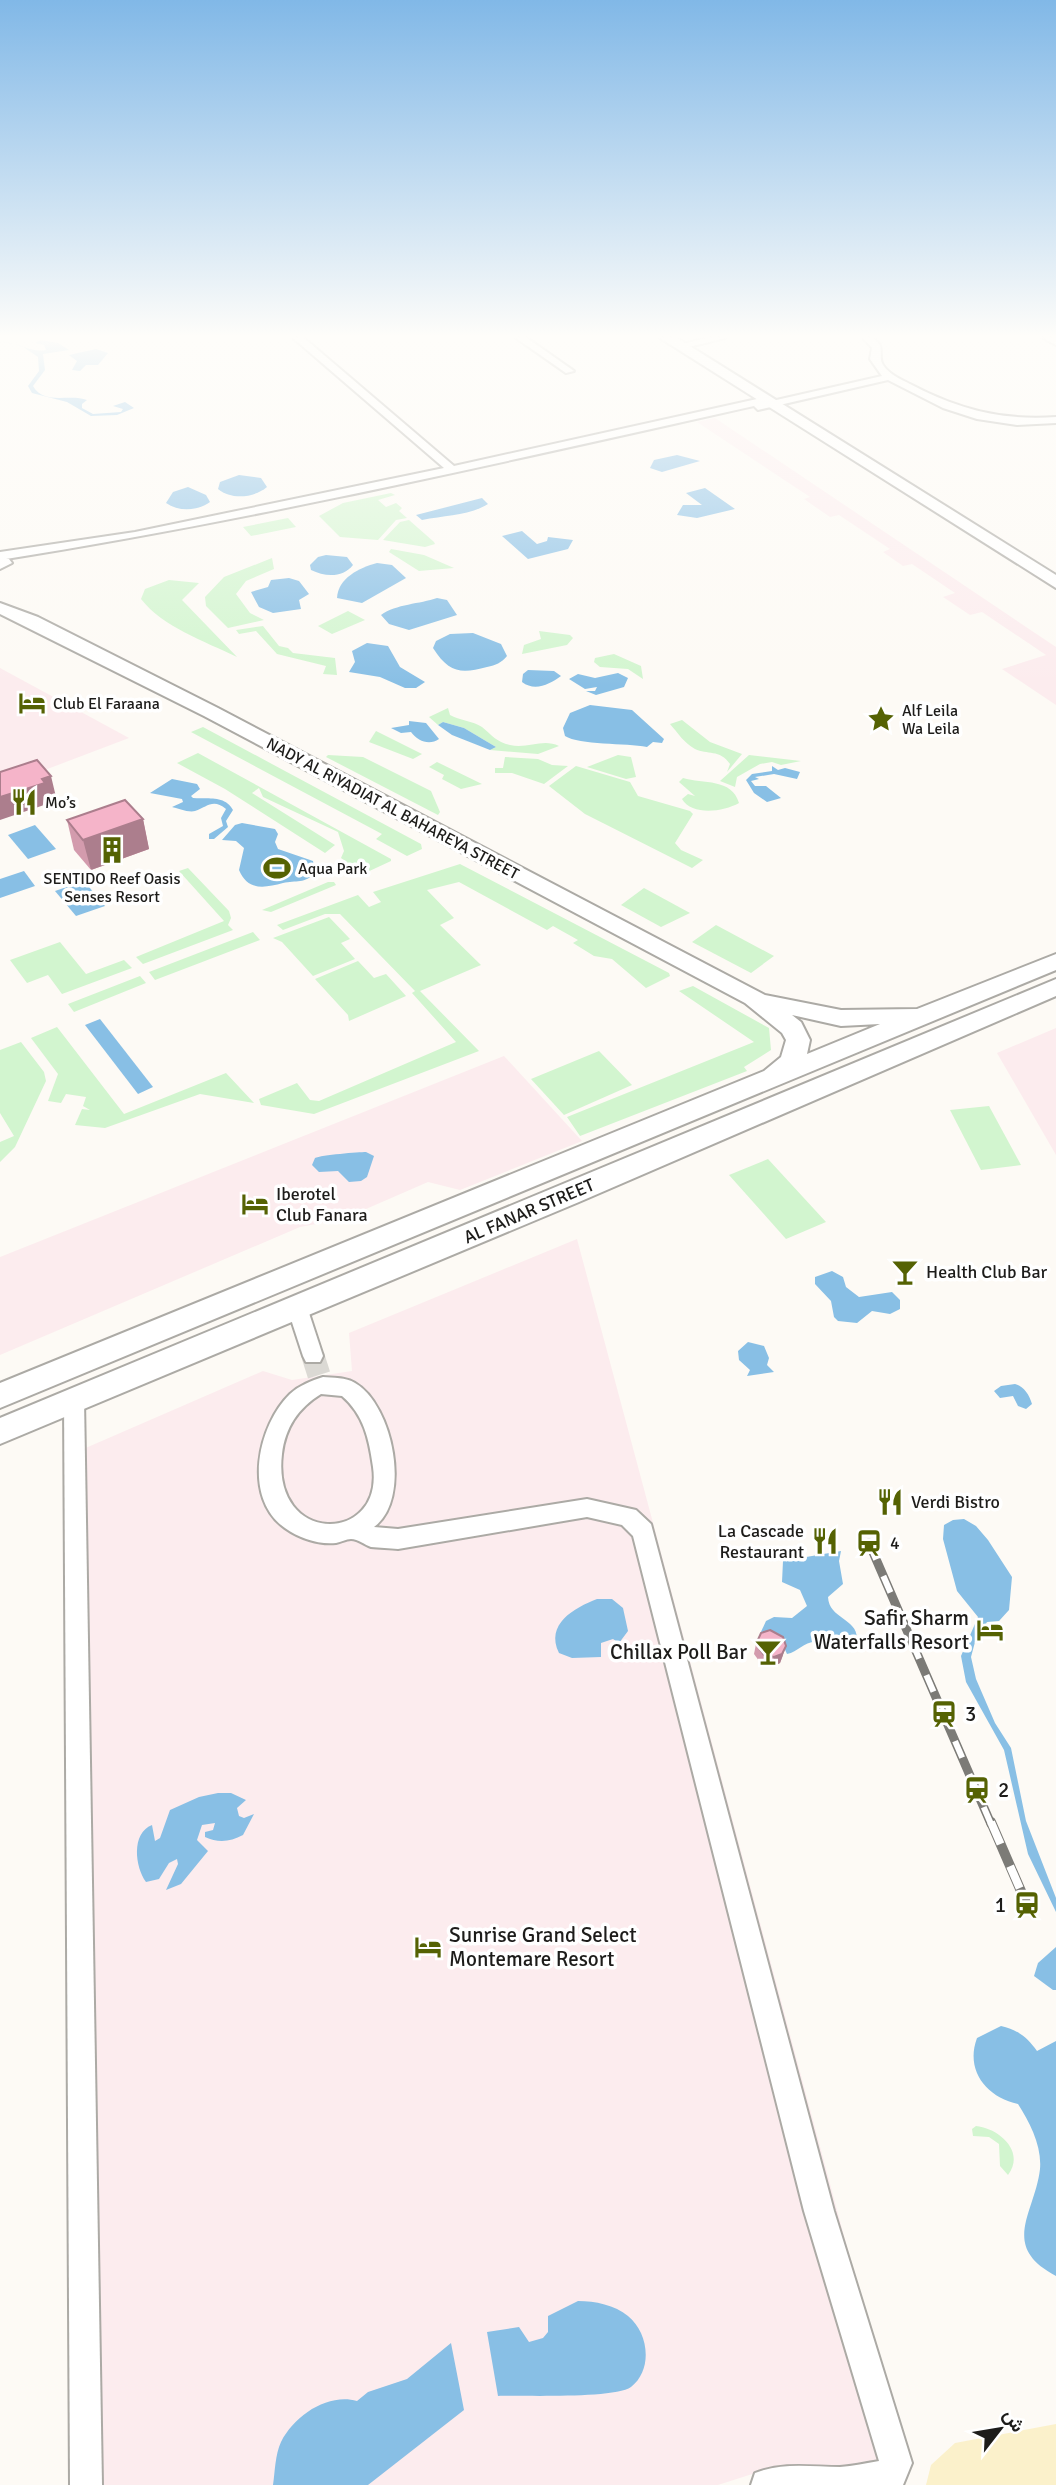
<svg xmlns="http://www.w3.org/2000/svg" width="1056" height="2485" font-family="Signika,Vazirmatn,sans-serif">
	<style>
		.commercial { fill: #fcecee }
		.green { fill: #d2f5cf }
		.sand { fill: #fbf1cb }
		.water { fill: #88bfe5 }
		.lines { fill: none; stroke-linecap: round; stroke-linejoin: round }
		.street-tunnel { stroke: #dbd9d4; stroke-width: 23; stroke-dasharray: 23 11; stroke-linecap: butt }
		.street-casing { stroke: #acaaa5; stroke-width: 4 }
		.secondary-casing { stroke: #acaaa5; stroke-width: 4 }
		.street { fill: #fff; fill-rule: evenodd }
		.secondary { fill: #fff; fill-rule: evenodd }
		.rail-far1-casing { stroke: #7c7b77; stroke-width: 9 }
		.rail-casing { stroke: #7c7b77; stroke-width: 10 }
		.rail-far1 { stroke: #fff; stroke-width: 6; stroke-dasharray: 18; stroke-linecap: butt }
		.rail { stroke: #fff; stroke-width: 8; stroke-dasharray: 24; stroke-linecap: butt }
		.wall { fill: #d39bad }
		.shaded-wall { fill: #ac7e8d }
		.building { fill: #f5b4c9; stroke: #ac7e8d; stroke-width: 2 }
		.labels { text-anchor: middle; stroke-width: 7; stroke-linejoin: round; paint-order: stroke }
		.far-poi-label { font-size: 16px; fill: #1d1c1a; stroke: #fff; text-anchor: start }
		.far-street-label { font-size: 16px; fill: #1d1c1a; stroke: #fff }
		.poi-label { font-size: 18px; fill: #1d1c1a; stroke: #fff; text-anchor: start }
		.street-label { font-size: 18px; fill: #1d1c1a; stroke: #fff }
		.near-poi-label { font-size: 21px; fill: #1d1c1a; stroke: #fff; text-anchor: end }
	</style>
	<rect width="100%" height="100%" fill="#fdfaf5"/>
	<g class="commercial">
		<path d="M715,418L1056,647V705L1002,669L1046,655L982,612L970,615L943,597L955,593L912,564L903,566L883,552L890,549L839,515L830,517L804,499L810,497L697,422Z"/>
		<path d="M0,668L129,738L0,787Z"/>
		<path d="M1056,1028V1155L997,1053Z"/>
		<path d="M504,1056L582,1141L460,1190L428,1182L343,1219L300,1227L0,1355V1257Z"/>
		<path d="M577,1239L900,2445L866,2466L768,2469L718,2485H99L81,1450L263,1371L292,1380L352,1371L349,1333Z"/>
	</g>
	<g class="green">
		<path d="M391,493L395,495L378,500L386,507L396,503L402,508L399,511L407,518L396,520L378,540L340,537L319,516L343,503Z"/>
		<path d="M288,518L296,527L251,536L243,527Z"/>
		<path d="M409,520L434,542L435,544L425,547L383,540L400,522Z"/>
		<path d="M391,549L424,555L454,568L419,571L389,552Z"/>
		<path d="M272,558L274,569L246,581L236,594L250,613L264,620L228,628L206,606L205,597L224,577Z"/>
		<path d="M169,580L199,583L182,600L237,657C204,641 163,627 141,599L145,589Z"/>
		<path d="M348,611L365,620L332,634L318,626Z"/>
		<path d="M263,626L279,646L288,648L293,653L335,658L337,675L323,674L326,666L277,654L256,631L239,634L236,630Z"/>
		<path d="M539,631L570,635L573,638L567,645L522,654L524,645L541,639Z"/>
		<path d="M614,654L641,666L643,679L628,669L600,667L594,662L595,658Z"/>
		<path d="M448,708L450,715C459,720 473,721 482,727C492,735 496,742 510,745C528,749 543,738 559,746L538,754L490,750L496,747L464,728L443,722L438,725L429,717Z"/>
		<path d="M682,720L710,742L742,754L727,772L730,764C720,749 707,755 695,749C684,743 678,733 670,724Z"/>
		<path d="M203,727L421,844L422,849L407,856L376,839L382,834L191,732Z"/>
		<path d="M376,731L422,754L413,759L369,742Z"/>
		<path d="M198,753L391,859V861L363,874L341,858L344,851L338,832L263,797L259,788L252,793L335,845L325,853L225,789L177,763Z"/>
		<path d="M328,755L363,757L431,791L440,812L438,815L326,757Z"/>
		<path d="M618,755L631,757L636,777L626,779L587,767Z"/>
		<path d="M749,755L801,761L781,765L772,762L760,764L737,777L735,787L720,781Z"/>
		<path d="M505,757L538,759L552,765L568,766L544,784L512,773H495V768H503Z"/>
		<path d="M437,762L482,784L461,789L442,779L444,775L429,767Z"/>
		<path d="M576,766L630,782L638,796L690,811L693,814L675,843L681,850L703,860L692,868L585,814L549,786Z"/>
		<path d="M683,778C703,784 732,778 739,803C723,812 692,816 682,799L688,794L695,796L679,782Z"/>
		<path d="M460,864L669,973L670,976L646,988L612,959L594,956L573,943L578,940L553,926L547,930L459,882L427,890L454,918L440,925L481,965L420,991L479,1051L314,1114L261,1105L259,1099L297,1083L310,1100L319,1101L456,1042L412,993L415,991L340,914H325L283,930L277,925L358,895L369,907L381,902L373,892Z"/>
		<path d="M188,868L229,911L231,918L228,925L233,930L143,964L136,957L224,921L179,871Z"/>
		<path d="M328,882H334L336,885L271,912L262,910Z"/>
		<path d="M644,888L690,913L661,927L621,905Z"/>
		<path d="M329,917L350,939L341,943L355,959L313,976L282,942L273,938Z"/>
		<path d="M716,925L774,956L751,973L692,942Z"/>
		<path d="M253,932L260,940L155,980L149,972Z"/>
		<path d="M60,942L86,974L124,960L132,968L62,994L48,975L27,983L10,960Z"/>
		<path d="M358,961L374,978L386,974L406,996L349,1021L348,1015L315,979Z"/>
		<path d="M140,976L146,983L74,1012L68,1004Z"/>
		<path d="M693,986L769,1028L771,1050L744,1067L747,1071L580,1136L567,1117L754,1042L679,991Z"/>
		<path d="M57,1027L124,1114L226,1073L254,1103L200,1094L105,1128L75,1125L82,1109L90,1110L83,1106L86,1097L66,1094L61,1103L48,1101L58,1074L31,1038Z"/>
		<path d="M21,1042L44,1072L46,1081L15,1147L0,1162V1142L14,1136L0,1113V1050Z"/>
		<path d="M599,1051L632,1085L564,1115L531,1079Z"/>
		<path d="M989,1106L1021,1165L981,1170L950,1110Z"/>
		<path d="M768,1159L826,1222L786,1239L729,1175Z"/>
		<path d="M976,2126C998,2128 1026,2151 1008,2175L1000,2166L999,2144L989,2137L973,2136L972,2129Z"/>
	</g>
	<path class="sand" d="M1056,2424V2485H926L931,2465L955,2443Z"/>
	<g class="water">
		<path d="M41,340L58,343L69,350L43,354L45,370L33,386C44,406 70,393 87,400L82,404V408L93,414L121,412L123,409L113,406L125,402L134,408L117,415L91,416L67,402L32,393L28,386L39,371L38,357L22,346L0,341C14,342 33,353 46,350L44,345L35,343Z"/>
		<path d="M96,349L108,353L98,365H86L80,371L72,370L77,361L69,355Z"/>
		<path d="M677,455L700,461L662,472L650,468L654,460Z"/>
		<path d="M239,475L261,478L267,487C254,498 231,500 218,489L220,482Z"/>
		<path d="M188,487L206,495L210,502C197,511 179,512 166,503L173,492Z"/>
		<path d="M705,488L735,509L697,518L677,515L683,505H702L686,493Z"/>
		<path d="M482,498L488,504C469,516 446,515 422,520L416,515Z"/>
		<path d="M522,531L537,544L547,541L548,537L573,540L568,549L528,559L502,536Z"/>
		<path d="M326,555L347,557L353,565C343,578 325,577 311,570L310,565L318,557Z"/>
		<path d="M377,563L392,565L406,578L362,603L337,598C338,578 359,568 377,563Z"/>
		<path d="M289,578L299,581L309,594L299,600L301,609L273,613L259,607L251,592L268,587L271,580Z"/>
		<path d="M437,598L447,600L457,615L409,630L389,624L381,615C396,604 420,604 437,598Z"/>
		<path d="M473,633L501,644L507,656C501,663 496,665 487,667C461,674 449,673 433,648L436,641L450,634Z"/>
		<path d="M367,643L388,646L400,667L425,682L416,688H405L380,677L349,672L355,662L352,651Z"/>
		<path d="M528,670L554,671L561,676C550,684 535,692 522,682L523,674Z"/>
		<path d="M618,673L628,678L624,687L596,695L586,691H595L597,687L585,689L569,679L578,674L595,678Z"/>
		<path d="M590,705L632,710L664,739L662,743L653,742L647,747C626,743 579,745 565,736L563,728L570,713Z"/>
		<path d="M409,721L426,723L439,739C429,746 418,741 411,732L401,733L391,728L409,725Z"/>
		<path d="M443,722L464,728L496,747L490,750L452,735L438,725Z"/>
		<path d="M772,766L778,770L785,768L800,772L797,779L774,774L755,777L759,779L751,781L755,786H766L781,798L767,802L754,793L746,780L752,774L772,771Z"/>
		<path d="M172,779L197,784L200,789L191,796L193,798C208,799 225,795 233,810L226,821L228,827L214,839H209V834L223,826L221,818L226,809C213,798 207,807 195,811C189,813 177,808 172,807L183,802L182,799L150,793Z"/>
		<path d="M242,823L275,829L278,834L275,842L278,849L313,861L315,873C305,884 296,880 283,883C264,888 248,891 239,870L244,848L236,841L222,840L235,825Z"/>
		<path d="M35,825L56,849L28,859L8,835Z"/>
		<path d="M24,871L35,886L0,898V879Z"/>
		<path d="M84,881L105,906L76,916L55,891Z"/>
		<path d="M100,1019L153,1087L138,1094L85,1025Z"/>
		<path d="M366,1152L374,1156L367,1177L361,1181L349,1182L338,1171L319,1172L312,1165L315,1158C321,1155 359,1152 366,1152Z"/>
		<path d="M832,1271L843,1277L846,1287L859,1297L892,1292L900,1300V1309L890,1314L872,1311L857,1323L838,1321L834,1317L831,1301L815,1284V1277Z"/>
		<path d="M748,1342L764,1346L769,1358L767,1365L774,1372L747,1376L750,1370L739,1360L738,1351Z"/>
		<path d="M1015,1384C1024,1387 1029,1394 1032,1404L1026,1409L1018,1406L1013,1396L1000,1398L994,1391L1001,1386Z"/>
		<path d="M964,1519L976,1526L988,1540L1012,1577L1009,1610L999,1621L987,1622L975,1642L971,1657L976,1679L995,1723L1011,1748L1026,1821L1056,1898V1912L1028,1854L1004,1750L966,1682L961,1656L978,1617L957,1591L943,1539L944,1525L953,1520Z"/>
		<path d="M841,1551L839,1561L843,1584L828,1597C829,1621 863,1618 856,1645C842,1659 834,1645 819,1642C804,1640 799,1652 787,1654L782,1643L761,1640L760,1634L766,1621L774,1617L792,1618L807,1606L800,1590L782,1582L783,1561Z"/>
		<path d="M597,1599H612L623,1608L628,1631L619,1643L613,1639L601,1643V1657L572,1658L559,1653C545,1624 574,1608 597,1599Z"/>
		<path d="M218,1793H231L246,1800L237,1808L239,1816L244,1818L254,1814L243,1835C230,1842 218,1843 205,1837V1832L213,1830L215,1823L202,1825L197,1840L208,1851L181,1884L166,1890L178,1864L177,1859L169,1863L159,1879L146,1882C135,1867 131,1833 152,1825L155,1841L160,1838L170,1810L199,1797Z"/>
		<path d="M1056,1947V1990H1053L1034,1976L1038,1963Z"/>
		<path d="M1001,2026C1018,2030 1027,2037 1037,2051L1056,2041V2276C999,2246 1035,2213 1040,2169C1042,2146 1030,2123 1018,2104C986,2097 965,2070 977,2038Z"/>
		<path d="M578,2301C595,2301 615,2305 628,2316C649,2333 653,2370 631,2387C614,2399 523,2395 498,2396L487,2332L519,2327L529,2342L543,2338L548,2332V2316Z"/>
		<path d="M451,2343L464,2410L368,2485H273C275,2471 275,2455 281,2442C295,2415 328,2393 357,2401L368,2392L407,2379Z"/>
	</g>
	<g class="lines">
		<path class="street-tunnel" d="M313,1356L319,1375"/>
		<defs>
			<g id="street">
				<path d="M293,338H304L454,466L757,399L772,401L882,376L870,359L872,348L863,338H873L880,345C882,352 879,359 883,365C889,374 900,379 910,384C957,409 1002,421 1056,417V423L1017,425L977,419L943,408L888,380L758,410L754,406C503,462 253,520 0,560V552L135,532L444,468Z"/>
				<path d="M516,338H527L574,371L566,373Z"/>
				<path d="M706,338H725L681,349L676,346Z"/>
				<path d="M297,1299L304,1302L307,1307L323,1356L320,1362H306L303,1356L287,1307L290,1302Z"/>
				<path d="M323,1377C333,1378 346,1377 355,1383C393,1405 412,1499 374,1527L398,1529L587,1499L636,1510L651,1524L834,2211L912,2463L903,2485H751L755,2473C783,2462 811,2467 840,2467C853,2466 866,2463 879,2461L804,2211L633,1536L622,1525L587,1517L398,1549C389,1548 380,1548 371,1547C365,1545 358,1539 351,1539C346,1539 341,1542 336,1543C319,1545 299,1538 285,1528C242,1498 258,1425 290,1394C300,1385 311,1381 323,1377ZM321,1394L342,1396C364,1415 369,1439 373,1467C384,1544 271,1546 282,1454C285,1428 298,1408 321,1394Z"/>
				<path d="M74,1391L81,1393L84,1399L102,2485H70L64,1399L67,1393Z"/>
			</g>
			<g id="secondary">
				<path d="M660,338H677L1056,575V588Z"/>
				<path d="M1043,338H1056V345Z"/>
				<path d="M0,559H9L12,563L0,569Z"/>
				<path d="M0,603L38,617L218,708L765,995L841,1010L917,1009L1056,954V970L0,1408V1383L764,1071L781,1057L786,1040L782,1033L745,1003L204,716L0,614ZM792,1015L841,1026L880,1024L807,1054L810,1040L801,1022Z"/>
				<path d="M1056,979V996L579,1202L0,1444V1418Z"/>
			</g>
		</defs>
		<use href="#street" class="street-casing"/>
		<use href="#secondary" class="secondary-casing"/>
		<use href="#street" class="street"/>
		<use href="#secondary" class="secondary"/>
		<defs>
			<path id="rail-far1" d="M869,1543L991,1824"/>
			<path id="rail" d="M991,1822L1027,1905"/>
		</defs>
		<use href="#rail-far1" class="rail-far1-casing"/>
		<use href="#rail" class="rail-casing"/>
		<use href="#rail-far1" class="rail-far1"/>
		<use href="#rail" class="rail"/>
	</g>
	<g class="wall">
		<path d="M143,819L149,849L91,870L74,850L67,820Z"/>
		<path d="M756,1644L783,1655L780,1663L772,1667L762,1665L754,1654Z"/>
	</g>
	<g class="shaded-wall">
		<path d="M51,776L56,797L49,799L50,803L0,820V797Z"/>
		<path d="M143,819L149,849L91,870L83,840Z"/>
		<path d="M786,1646L783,1655L780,1663L772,1667L774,1657Z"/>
	</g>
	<g class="building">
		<path d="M37,760L51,776L42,779L45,783L0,797V772Z"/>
		<path d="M125,800L143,819L83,840L67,820Z"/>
		<path d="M770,1630L783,1637L786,1646L782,1654L774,1657L764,1655L756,1644L761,1633Z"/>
	</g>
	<linearGradient id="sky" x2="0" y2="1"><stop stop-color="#81b8e7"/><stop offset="0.49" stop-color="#fefdfa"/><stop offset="1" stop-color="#fefdfa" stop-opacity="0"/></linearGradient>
	<rect width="1056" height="686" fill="url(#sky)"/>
	<defs>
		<symbol id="hotel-bare" viewBox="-9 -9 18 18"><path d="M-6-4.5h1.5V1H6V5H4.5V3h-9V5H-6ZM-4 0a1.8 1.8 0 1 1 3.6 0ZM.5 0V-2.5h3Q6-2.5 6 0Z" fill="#556203" stroke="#fff" stroke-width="2.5" paint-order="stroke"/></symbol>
		<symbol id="sight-bare" viewBox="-9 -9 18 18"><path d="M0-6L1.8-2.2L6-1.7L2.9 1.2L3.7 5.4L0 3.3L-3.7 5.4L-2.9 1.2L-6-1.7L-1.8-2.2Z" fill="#556203" stroke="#fff" stroke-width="2.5" paint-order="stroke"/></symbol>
		<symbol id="restaurant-bare" viewBox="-9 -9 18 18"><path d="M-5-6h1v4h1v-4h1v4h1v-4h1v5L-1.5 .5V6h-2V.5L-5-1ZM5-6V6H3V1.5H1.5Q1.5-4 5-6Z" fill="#556203" stroke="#fff" stroke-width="2.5" paint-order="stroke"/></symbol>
		<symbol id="building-bare" viewBox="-9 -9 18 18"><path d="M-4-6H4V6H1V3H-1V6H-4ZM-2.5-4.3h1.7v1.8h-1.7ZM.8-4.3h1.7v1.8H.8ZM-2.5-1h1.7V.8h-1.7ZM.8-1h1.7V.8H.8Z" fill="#556203" stroke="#fff" stroke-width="2.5" paint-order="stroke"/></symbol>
		<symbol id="stadium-bare" viewBox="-9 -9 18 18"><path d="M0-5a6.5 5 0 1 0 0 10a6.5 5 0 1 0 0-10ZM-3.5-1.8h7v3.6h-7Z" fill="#556203" stroke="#fff" stroke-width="2.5" paint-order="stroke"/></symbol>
		<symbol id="bar-bare" viewBox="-9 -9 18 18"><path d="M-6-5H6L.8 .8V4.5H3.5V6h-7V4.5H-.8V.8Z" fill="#556203" stroke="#fff" stroke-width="2.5" paint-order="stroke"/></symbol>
		<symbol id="station-bare" viewBox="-9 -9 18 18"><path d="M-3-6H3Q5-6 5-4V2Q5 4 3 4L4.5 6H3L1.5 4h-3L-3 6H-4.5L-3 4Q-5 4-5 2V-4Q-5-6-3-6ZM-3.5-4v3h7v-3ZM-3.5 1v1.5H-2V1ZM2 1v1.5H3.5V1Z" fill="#556203" stroke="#fff" stroke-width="2.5" paint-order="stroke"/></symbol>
	</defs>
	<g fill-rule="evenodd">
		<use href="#hotel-bare" x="13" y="684" width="38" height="38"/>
		<use href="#sight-bare" x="862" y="700" width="38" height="38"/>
		<use href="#restaurant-bare" x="5" y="783" width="38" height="38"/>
		<use href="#building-bare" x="93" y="831" width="38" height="38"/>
		<use href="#stadium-bare" x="258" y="849" width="38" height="38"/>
		<use href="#hotel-bare" x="236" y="1185" width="38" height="38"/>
		<use href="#bar-bare" x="886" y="1253" width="38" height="38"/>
		<use href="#restaurant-bare" x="871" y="1483" width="38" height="38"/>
		<use href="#restaurant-bare" x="806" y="1522" width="38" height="38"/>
		<use href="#station-bare" x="850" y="1524" width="38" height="38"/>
		<use href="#hotel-bare" x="971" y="1611" width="38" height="38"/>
		<use href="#bar-bare" x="749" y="1633" width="38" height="38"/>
		<use href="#station-bare" x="925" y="1695" width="38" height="38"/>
		<use href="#station-bare" x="958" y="1771" width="38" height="38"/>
		<use href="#station-bare" x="1008" y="1886" width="38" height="38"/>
		<use href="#hotel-bare" x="409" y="1928" width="38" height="38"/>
	</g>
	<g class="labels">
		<g class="far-poi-label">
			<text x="53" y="709">Club El Faraana</text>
			<text x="902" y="716">Alf Leila<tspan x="902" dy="18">Wa Leila</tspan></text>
			<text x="45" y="808">Mo’s</text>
			<text x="298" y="874">Aqua Park</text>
			<text x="112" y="884" text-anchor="middle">SENTIDO Reef Oasis<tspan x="112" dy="18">Senses Resort</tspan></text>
		</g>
		<g class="far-street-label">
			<text transform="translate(393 808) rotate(28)" y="6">NADY AL RIYADIAT AL BAHAREYA STREET</text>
		</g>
		<g class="poi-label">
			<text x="276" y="1200">Iberotel<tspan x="276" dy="21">Club Fanara</tspan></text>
			<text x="926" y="1278">Health Club Bar</text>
			<text x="911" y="1508">Verdi Bistro</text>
			<text x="804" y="1537" text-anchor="end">La Cascade<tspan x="804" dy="21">Restaurant</tspan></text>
			<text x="890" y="1549">4</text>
		</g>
		<g class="street-label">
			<text transform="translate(529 1211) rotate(-23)" y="6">AL FANAR STREET</text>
		</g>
		<g class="near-poi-label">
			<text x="969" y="1625">Safir Sharm<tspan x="969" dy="24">Waterfalls Resort</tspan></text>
			<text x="747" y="1659">Chillax Poll Bar</text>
			<text x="965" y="1721" text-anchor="start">3</text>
			<text x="998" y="1797" text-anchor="start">2</text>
			<text x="1006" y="1912">1</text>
			<text x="449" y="1942" text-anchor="start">Sunrise Grand Select<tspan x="449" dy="24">Montemare Resort</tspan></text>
		</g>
	</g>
	<g transform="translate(1000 2429) rotate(59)" stroke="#ffffff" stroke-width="5" paint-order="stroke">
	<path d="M0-5L12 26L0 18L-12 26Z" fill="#1d1c1a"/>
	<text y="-10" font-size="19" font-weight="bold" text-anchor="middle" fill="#1d1c1a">ش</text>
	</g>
</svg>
